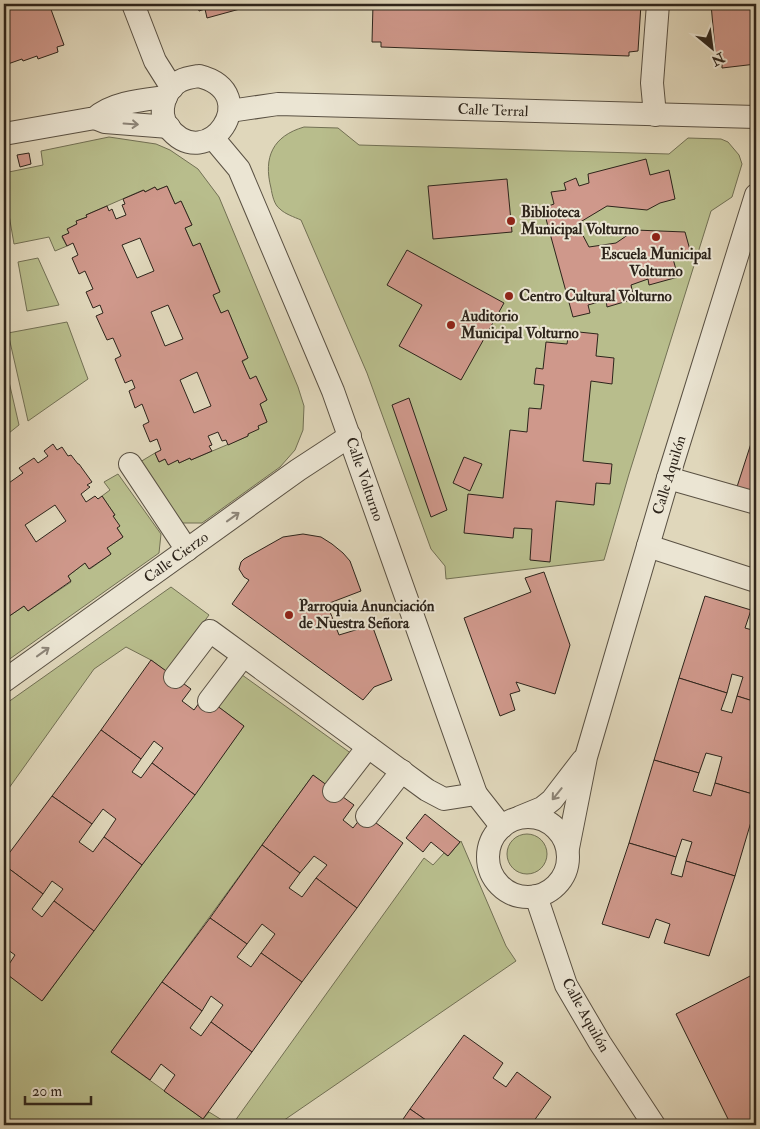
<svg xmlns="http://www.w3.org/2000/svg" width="760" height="1129" font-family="'IM FELL Double Pica',serif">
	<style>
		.green { fill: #b8bd8c; stroke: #727054 }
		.building { fill: #cf988b; stroke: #2d241b; fill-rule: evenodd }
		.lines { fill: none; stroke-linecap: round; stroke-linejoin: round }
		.minor-casing { stroke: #5a5143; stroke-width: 24 }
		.minor { stroke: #ebe5d3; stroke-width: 22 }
		.oneway { stroke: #8c8477 }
		.poi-dot { fill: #8f2418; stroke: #ebe5d3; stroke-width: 2 }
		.labels { text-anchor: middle; stroke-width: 4; stroke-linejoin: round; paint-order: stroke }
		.street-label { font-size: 15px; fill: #2d241b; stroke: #ebe5d3 }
		.poi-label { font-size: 15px; font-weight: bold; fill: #2d241b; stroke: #ebe5d3; text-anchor: start }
	</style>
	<rect width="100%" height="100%" fill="#e0d7bb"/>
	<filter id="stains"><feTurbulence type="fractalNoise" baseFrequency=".004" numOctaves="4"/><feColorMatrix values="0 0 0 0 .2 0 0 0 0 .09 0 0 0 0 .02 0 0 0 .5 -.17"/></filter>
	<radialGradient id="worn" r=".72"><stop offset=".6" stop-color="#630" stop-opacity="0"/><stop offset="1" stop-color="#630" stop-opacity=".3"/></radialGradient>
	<g class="green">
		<path d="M304,127L338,128L359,145L669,154L688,138L721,139L728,142L739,155L742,164L732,197L711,211L629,474L604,560L446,579L445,566L431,549L367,373L301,220C294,217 285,214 280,209C274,205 272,194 271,188C263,157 273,136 304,127Z"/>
		<path d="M109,137L156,144L170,150L198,169L219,197L298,387L304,406L303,430L295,450L280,467L202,523H181L140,462L155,453L159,462L165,459L168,464L178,460L179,463L190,458L191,460L248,436V434L258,426L267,422L260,404L267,400L256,377L250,379L242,362L248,358L228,311L221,313L213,295L220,291L200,244L193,246L185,228L192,225L181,201L175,204L167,186L157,190L155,187L145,192L143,190L86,215L87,217L77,221V224L68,229L69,233L62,237L67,246L55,251L49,237L14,244L4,186V173L43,165L41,151Z"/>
		<path d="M38,258L59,305L27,311L18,262Z"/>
		<path d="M67,322L88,379L28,421L8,333Z"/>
		<path d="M4,360L19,425L4,437Z"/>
		<path d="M118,474L161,534L159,553L4,663V628L8,625L5,619L24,606L28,611L71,582L68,576L85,563L90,569L111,554L107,548L123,537L117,528L113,516L115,515L102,496L110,490L104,482Z"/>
		<path d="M171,587L209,615L167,672L151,660L126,647L94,669L4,795V705Z"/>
		<path d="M238,672L352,754L328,787L313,775L111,1052L203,1119L209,1112L230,1125H4V972L43,1000L244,726L213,703Z"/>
		<circle cx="527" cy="854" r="20"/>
		<path d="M461,841L506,946L516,961L277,1125H232L424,858L433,865L444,853L448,856Z"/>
	</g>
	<g class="building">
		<path d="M4,4H49L64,45L57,47L58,52L38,59L37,56L23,61L22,59L5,65L6,68L4,69Z"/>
		<path d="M197,4H258L207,18L205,9L199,11Z"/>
		<path d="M373,4H641L638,51L629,52V56L381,47V42H372Z"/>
		<path d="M711,4H756V64L722,68V60H716Z"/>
		<path d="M29,153L31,164L20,167L17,155Z"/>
		<path d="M646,159L650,175L669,170L675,199L660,203L647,210L607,206L577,224L589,247L616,243L635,230L685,232L690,250L672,255L678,277L649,285L648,279L631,285L634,299L607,307L606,300L588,305L590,313L573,317L543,208L554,204L551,192L566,190L564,183L576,178L579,186L589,183L588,174Z"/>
		<path d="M507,179L512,232L433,239L428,186Z"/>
		<path d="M167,186L175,204L181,201L192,225L185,228L193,246L200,243L220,292L213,295L221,313L228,310L248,358L242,361L250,379L256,376L267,400L260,404L267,422L258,426L259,429L248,434V436L228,445L226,440L222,441L218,432L208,436L212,445L209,446L212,451L191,460L190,458L179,463L178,460L168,465L165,459L159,462L155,453L161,450L157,439L150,442L143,425L149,422L142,404L135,408L129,391L135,388L132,380L125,383L115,359L121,356L113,338L107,340L96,316L103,313L100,305L93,308L86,292L93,289L85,271L79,274L72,258L78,255L73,243L67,246L62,236L69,233L67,229L77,224L76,221L87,217L86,215L107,206L109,211L112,209L116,219L126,215L122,205L125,204L123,199L144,190L145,192L155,187L157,190ZM140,238L154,271L137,278L122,245ZM168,305L183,339L165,346L151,312ZM197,372L211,406L194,413L180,380Z"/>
		<path d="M407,250L504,303L461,380L399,346L422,305L387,285Z"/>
		<path d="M569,331L598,334L596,356L614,358L612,384L591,381L583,461L612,464L610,484L596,483L594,505L556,501L550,562L530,560L532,529L514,528L513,538L464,533L468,494L503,498L510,430L527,432L529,408L541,409L544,385L534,384L536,368L543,369L546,342L567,344Z"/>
		<path d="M409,398L447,510L431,517L392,405Z"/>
		<path d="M756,428V500L735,493Z"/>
		<path d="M53,444L57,450L62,447L68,456L71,455L78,464H79L92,482L87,485L90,487L81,494L86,502L95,496L98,499L102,496L115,515L113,516L120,526L117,528L123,537L107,548L111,554L89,569L85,563L68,576L71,581L28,611L24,606L5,619L8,625L4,628V482L6,485L23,473L19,468L34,458L38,463L48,456L44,451ZM55,505L66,521L36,542L25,525Z"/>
		<path d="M464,457L482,464L470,491L453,483Z"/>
		<path d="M303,534L321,537L332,544L343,553L350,561L361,591L327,604L339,635L372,625L392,680L374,687L363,700L232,604L249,580L244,577L239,569L241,562L244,559L283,537Z"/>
		<path d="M544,572L570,645L555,694L516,682L520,691L510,694L515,710L500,716L464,618L531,592L525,578Z"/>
		<path d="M705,596L751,610L745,628L756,631V702L737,696L743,677L732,674L727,693L679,678Z"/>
		<path d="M151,660L191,689L182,701L194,710L204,696L244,726L195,795L152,763L163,748L154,741L141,759L101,730Z"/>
		<path d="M679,678L727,693L721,710L732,713L737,696L756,702V795L715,783L722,757L706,753L699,773L654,760Z"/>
		<path d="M101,730L141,759L132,772L141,778L152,763L195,795L142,865L104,837L116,819L103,809L92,824L52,796Z"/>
		<path d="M654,760L699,773L693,791L711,796L715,783L756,795V805L735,876L686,861L692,842L682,839L676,857L629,843Z"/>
		<path d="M313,775L354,805L343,820L353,828L364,814L403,843L357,908L316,878L327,865L314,856L300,873L262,845Z"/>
		<path d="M52,796L92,824L79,842L93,852L104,837L142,865L94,931L54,901L63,889L52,881L43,894L4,865V860Z"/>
		<path d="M425,814L460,842L448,856L431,842L423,852L406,838Z"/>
		<path d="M629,843L676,857L671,874L682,877L686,861L735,876L709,956L664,943L670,924L656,919L649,938L602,924Z"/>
		<path d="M262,845L300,873L289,888L302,897L316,878L357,908L302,982L261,953L275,934L262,924L247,944L210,918Z"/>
		<path d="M4,865L43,894L32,909L42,917L54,901L94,931L42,1001L4,972L15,955L4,947Z"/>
		<path d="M210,918L247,944L237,957L251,967L261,953L302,982L252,1052L211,1022L223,1005L211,996L202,1011L162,982Z"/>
		<path d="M756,973V1125H731L676,1014Z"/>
		<path d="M162,982L202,1011L190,1028L201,1036L211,1022L252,1052L203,1119L164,1091L175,1075L161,1064L150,1080L111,1052Z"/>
		<path d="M464,1035L503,1063L493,1078L506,1087L517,1072L551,1097L531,1125H464L461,1123L459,1125H433L410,1109Z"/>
		<path d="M410,1109L433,1125H399Z"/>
	</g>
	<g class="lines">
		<defs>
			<g id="minor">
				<path d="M133,4L155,61L172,88"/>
				<path d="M199,76C266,93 207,177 168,127C157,112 165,89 180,81C186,78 193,77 199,76Z"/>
				<path d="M230,111L278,104L756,117"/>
				<path d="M655,115L652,83L658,4"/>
				<path d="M95,118L105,122L169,127"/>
				<path d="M4,134L95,118C113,102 143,100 166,97"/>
				<path d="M213,138L239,169L333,391L476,794L502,827"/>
				<path d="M130,464L187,550"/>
				<path d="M668,478L756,503"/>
				<path d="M648,546L756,581"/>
				<path d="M175,677L210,631L427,790L444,799L476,794"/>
				<path d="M4,681L298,470L350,436"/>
				<path d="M209,701L243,656"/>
				<path d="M334,791L368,747"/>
				<path d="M367,816L402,771"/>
				<path d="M520,817L542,808L552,800L582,761"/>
				<circle cx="528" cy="857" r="40"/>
				<path d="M568,848L586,757L668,478L756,195"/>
				<path d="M536,896L566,985L600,1043L654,1125"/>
			</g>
		</defs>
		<use href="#minor" class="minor-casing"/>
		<use href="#minor" class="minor"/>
	</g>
	<defs><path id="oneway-shaft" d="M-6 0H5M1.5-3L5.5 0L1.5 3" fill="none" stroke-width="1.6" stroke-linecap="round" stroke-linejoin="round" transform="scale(1.25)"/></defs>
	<g class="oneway">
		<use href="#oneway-shaft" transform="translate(131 124) rotate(4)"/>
		<use href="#oneway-shaft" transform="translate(233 517) rotate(-36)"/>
		<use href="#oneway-shaft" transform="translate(43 652) rotate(-36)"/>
		<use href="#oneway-shaft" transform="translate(557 794) rotate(129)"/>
	</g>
	<g class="poi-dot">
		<circle cx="511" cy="221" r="5"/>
		<circle cx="656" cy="237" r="5"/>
		<circle cx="509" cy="296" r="5"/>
		<circle cx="451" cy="325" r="5"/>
		<circle cx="289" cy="615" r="5"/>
	</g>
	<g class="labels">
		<g class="street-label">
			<text transform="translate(493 110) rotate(2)" y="5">Calle Terral</text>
			<text transform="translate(669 475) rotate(-73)" y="5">Calle Aquilón</text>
			<text transform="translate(365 479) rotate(71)" y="5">Calle Volturno</text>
			<text transform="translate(176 557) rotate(-36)" y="5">Calle Cierzo</text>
			<text transform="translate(586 1015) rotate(61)" y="5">Calle Aquilón</text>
		</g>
		<g class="poi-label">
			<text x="521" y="217">Biblioteca<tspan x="521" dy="17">Municipal Volturno</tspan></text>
			<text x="656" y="259" text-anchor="middle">Escuela Municipal<tspan x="656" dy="17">Volturno</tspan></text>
			<text x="519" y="301">Centro Cultural Volturno</text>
			<text x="461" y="321">Auditorio<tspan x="461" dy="17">Municipal Volturno</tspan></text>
			<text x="299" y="611">Parroquia Anunciación<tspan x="299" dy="17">de Nuestra Señora</tspan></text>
		</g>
	</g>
	<rect width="760" height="1129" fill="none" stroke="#e0d7bb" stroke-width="20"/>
	<rect x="5" y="5" width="750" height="1119" fill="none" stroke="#2d241b" stroke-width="2.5"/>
	<rect x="10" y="10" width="740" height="1109" fill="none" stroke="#2d241b"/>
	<g transform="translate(712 48) rotate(151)" stroke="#ebe5d3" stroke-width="4" paint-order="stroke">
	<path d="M0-4L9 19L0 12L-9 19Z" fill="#2d241b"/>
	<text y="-8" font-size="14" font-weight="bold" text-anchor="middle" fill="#2d241b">N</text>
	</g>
	<path d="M25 1096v8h66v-8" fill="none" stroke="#2d241b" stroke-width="2.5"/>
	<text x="32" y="1096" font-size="15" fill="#2d241b" stroke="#ebe5d3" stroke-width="4" paint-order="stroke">20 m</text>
	<rect width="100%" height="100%" filter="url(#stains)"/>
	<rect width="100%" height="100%" fill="url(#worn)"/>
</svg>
